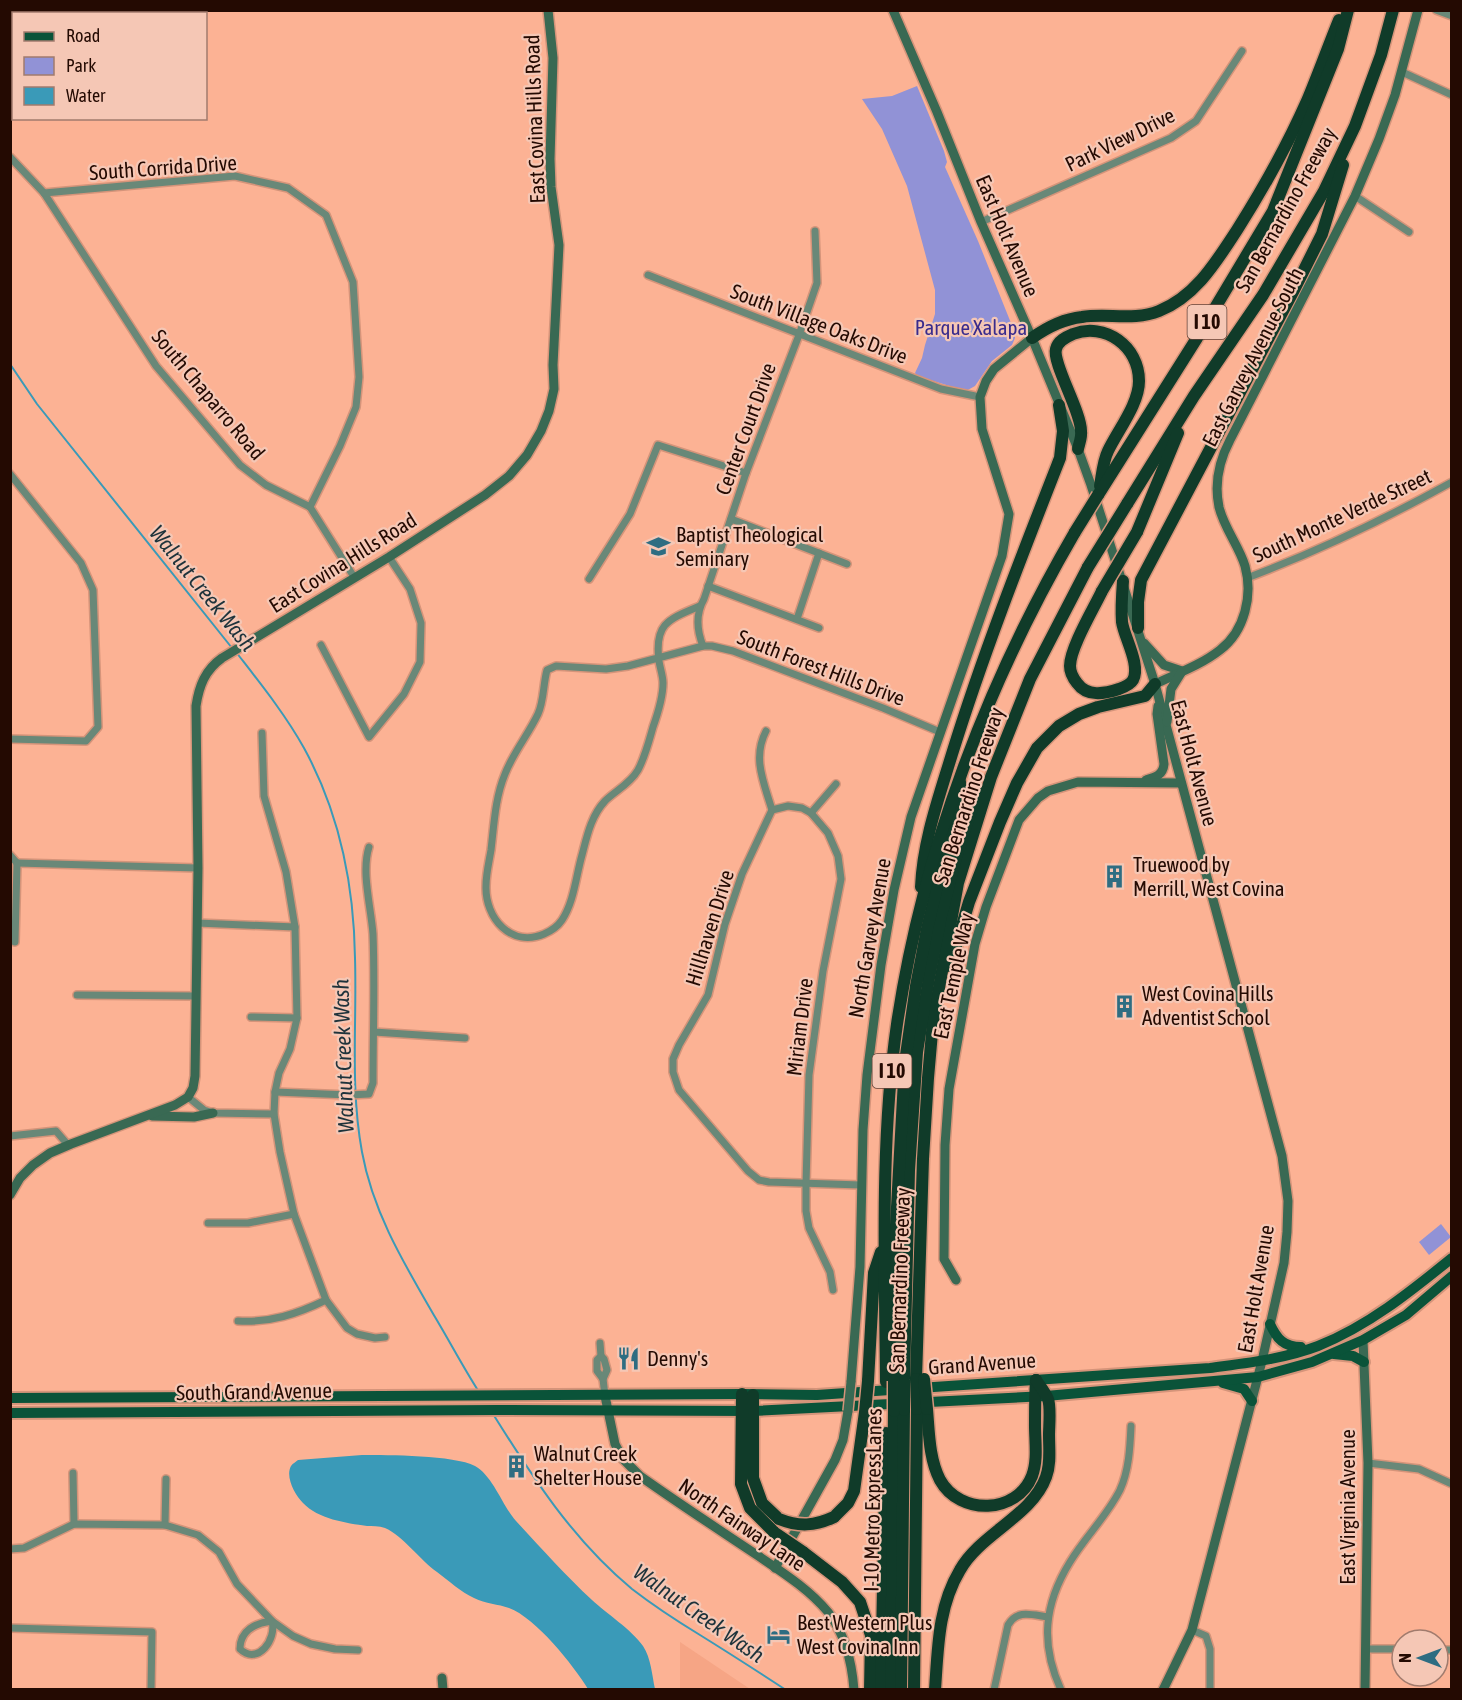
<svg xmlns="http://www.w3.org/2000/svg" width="1462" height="1700" font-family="'Asap Condensed',sans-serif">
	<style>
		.built { fill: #f6a585 }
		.green { fill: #9192d6 }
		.water { fill: #3a9ab8 }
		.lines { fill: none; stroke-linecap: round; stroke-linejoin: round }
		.stream { stroke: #3a9ab8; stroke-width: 2 }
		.street-casing { stroke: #d5947a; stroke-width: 10 }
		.secondary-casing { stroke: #d5947a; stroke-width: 12 }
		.primary-casing { stroke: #d5947a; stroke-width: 14 }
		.highway-casing { stroke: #d5947a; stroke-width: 15 }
		.street { stroke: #698878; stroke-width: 7 }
		.secondary { stroke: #396953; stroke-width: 9 }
		.primary { stroke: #0a5339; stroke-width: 10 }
		.highway { stroke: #103b29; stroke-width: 12 }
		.secondary-bridge-casing { stroke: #d5947a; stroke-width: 12; stroke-linecap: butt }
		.highway-bridge-casing { stroke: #d5947a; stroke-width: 15; stroke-linecap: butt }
		.secondary-bridge { stroke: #396953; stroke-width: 9 }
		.highway-bridge { stroke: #103b29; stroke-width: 12 }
		.labels { text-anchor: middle; stroke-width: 4.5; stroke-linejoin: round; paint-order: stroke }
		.shield { fill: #f5c7b5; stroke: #634338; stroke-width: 1.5 }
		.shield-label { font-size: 20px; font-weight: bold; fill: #240a02 }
		.street-label { font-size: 21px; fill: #240a02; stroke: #f5c7b5 }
		.park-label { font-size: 21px; fill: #392b8c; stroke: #f5c7b5 }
		.poi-label { font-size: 21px; fill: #240a02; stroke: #f5c7b5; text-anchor: start }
		.water-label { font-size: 22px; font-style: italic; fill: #1e333b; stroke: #f5c7b5 }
	</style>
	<rect width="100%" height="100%" fill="#fcb294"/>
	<path class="built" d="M680,1642L750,1689H680Z"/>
	<g class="green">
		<path d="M917,86L944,151L947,162L945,167L978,241L1015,333V338L1012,345L992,361L975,386L966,391L917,376L915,373L922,358L925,345L935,314V290L907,186L882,129L862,99L892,96Z"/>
		<path d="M1441,1224L1451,1237L1429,1255L1419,1242Z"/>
	</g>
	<path class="water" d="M362,1455C388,1455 454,1455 475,1466C493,1476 502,1505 516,1521C541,1548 565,1575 592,1600C606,1613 632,1630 643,1646C651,1658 652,1675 655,1689H588C573,1665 536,1618 509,1608C498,1604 486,1604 474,1598C461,1592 449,1581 437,1572C421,1561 402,1535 385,1528C379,1526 372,1526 367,1526C346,1523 318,1519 303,1503C295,1495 285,1477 291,1466C293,1463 296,1462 298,1460Z"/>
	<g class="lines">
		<g class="stream">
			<path d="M10,364L37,404L232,648"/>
			<path d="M236,652C260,683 285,714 304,748C339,812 354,886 355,958C357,1023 350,1087 362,1152C373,1213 405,1265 435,1317C450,1342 463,1367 479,1392"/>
			<path d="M493,1414C533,1478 573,1540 632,1589C654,1606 677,1621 700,1635C729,1653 757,1671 786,1690"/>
		</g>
		<defs>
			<g id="street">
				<path d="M1436,10L1452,16"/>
				<path d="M1402,72L1452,95"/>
				<path d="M10,157L44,193L156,366L240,465L266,485L310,507L354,577"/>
				<path d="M44,193L235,176L288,188L326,215L353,282L359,377L356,407L340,446L310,507"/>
				<path d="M1355,196L1409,232"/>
				<path d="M981,222L1171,138L1196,121L1242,51"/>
				<path d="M648,275L941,389L980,397"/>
				<path d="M10,474L81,563L93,590L98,727L86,741L10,739"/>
				<path d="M731,519L847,564"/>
				<path d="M1247,578C1316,552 1387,518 1452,482"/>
				<path d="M589,579L630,514L658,445L746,473"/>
				<path d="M708,586L819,628"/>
				<path d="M700,606C669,619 654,623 659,661C660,668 663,676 663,683C663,698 658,713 653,727C649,741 645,757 638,770C630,784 615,791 605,801C591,816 587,836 582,855C576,876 574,902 562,920C558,926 551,931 544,934C511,948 485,918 486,886C486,874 489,862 491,850C494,825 495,798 505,774C513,753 528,735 538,714C544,701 543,685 547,670L556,666L606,669L628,666L703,646H712L733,651L883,708L940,732"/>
				<path d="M797,619L819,553"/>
				<path d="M321,645L369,737L404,694L420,662L421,623L410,589L389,557"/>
				<path d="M703,646C697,631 695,615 704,599L746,473L799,335L817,283L815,231"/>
				<path d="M766,731C752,758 764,783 772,810L742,874L725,924L708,995L679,1045L673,1059V1072L679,1090L748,1171L759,1180L769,1182L861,1185"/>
				<path d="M262,733L264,796L286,872L295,927L297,1018L290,1049L279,1073L275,1092L274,1114L280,1152L294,1214L326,1300L347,1328L357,1334L375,1338L385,1337"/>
				<path d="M772,810L788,806L802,808L811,813L828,833L838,856L841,879L823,971L809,1075L806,1184V1211L809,1228L830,1272L833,1290"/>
				<path d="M811,813L836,784"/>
				<path d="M10,855L17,863"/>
				<path d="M17,863L198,868"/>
				<path d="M197,923L295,927"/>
				<path d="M15,942L17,863"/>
				<path d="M77,995L196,996"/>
				<path d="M251,1017L297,1018"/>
				<path d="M374,1032L465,1038"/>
				<path d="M275,1092L349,1095L369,1094L373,1083C373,1034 375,984 373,934C371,907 361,872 369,847"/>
				<path d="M188,1097L204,1110L213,1113L274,1114"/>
				<path d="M10,1136L56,1131L68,1145"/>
				<path d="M208,1223H248L294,1214"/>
				<path d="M238,1321C270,1323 297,1314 326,1300"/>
				<path d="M600,1343L601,1356L597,1360V1371L603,1379L605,1396"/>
				<path d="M601,1356L604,1359L607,1370L603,1379"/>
				<path d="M1368,1463L1419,1469L1452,1484"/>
				<path d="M73,1473L74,1524"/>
				<path d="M165,1525L166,1479"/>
				<path d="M10,1549L24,1548L74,1524L165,1525L198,1535L219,1552L237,1584L272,1621L293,1636L311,1644L335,1649L358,1650"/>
				<path d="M272,1621C277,1639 258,1666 240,1649C240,1630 256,1623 272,1621Z"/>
				<path d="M10,1628L152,1632L151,1690"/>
				<path d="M1192,1630L1206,1636L1210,1649V1690"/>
				<path d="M1366,1649H1402"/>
				<path d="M1438,1650H1452"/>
				<path d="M994,1690L1008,1625C1017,1609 1032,1615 1048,1617"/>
				<path d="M1061,1690C1040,1644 1044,1604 1070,1562C1085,1537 1107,1516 1120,1490C1129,1470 1130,1448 1131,1426"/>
			</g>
			<g id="secondary">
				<path d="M893,10L937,112L981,222L1032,338L1078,449L1091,485L1155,684L1282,1156L1288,1201L1287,1232L1284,1263L1262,1361L1192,1630L1163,1690"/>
				<path d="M1144,643L1164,665L1182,671"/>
				<path d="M1155,684C1176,674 1201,665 1220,650C1245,631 1253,595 1245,566C1239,546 1224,528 1219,507C1214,483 1219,461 1230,440L1355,196L1379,139L1395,95L1418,10"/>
				<path d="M1167,722L1171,689L1181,673"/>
				<path d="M1146,780C1156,777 1163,775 1164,764L1157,714L1158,706"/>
				<path d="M152,1116L194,1117L213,1113"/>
				<path d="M10,1195L20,1178L33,1165L50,1153L71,1144L175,1105L188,1097L193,1088L195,1076L198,868L196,706C199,686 205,670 222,658L389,557L485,495L509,476L527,455L541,431L549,411L554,389L553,365L559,245L551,187L550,159L553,58L548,10"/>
				<path d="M956,1280L944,1259L945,1145L949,1089L975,944L986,907L1019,820L1038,798L1048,791L1078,782L1181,783"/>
				<path d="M1363,1340L1368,1463L1365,1690"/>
				<path d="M851,1382L860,1267L863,1130L867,1075L881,965L894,890L911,817L1002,556L1009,514L982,429L980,397L986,381L994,369L1032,338"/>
				<path d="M605,1396L615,1444L623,1459L640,1476C678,1503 718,1529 757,1555C782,1572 809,1589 828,1612C845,1634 852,1663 854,1690"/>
				<path d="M775,1568L835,1460L843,1440L848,1411"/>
				<path d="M442,1678L443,1690"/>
			</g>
			<g id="primary">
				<path d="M1270,1324C1277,1339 1284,1347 1301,1347"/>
				<path d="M1334,1354L1353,1356L1364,1362"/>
				<path d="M1223,1383L1244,1389L1252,1401"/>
				<path d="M10,1398L742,1394L817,1395L1210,1368C1246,1363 1284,1359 1318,1346C1368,1326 1410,1292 1452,1258"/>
				<path d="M10,1413L497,1410L753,1411L1046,1396L1214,1381L1258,1377L1312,1362L1363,1340L1406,1315L1452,1276"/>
			</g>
			<g id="highway">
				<path d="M1032,338C1046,328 1063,319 1082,317C1107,313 1134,321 1159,311C1196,296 1216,262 1237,230C1263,189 1287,146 1307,101C1318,75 1328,47 1339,20"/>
				<path d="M1078,449C1079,444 1082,437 1081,431C1081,411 1052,363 1056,349C1058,341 1066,337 1073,334C1105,322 1139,346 1139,381C1139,404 1118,430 1108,451C1103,461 1102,475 1100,486"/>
				<path d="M1098,495L1197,338L1273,211L1338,49L1348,10"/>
				<path d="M1127,504L1194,396L1263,295L1324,191L1355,126L1381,55L1393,10"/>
				<path d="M1137,532L1178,433"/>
				<path d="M1102,591C1094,608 1070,648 1070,666C1070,673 1073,678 1077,683C1087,697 1104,694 1119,689C1124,687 1130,685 1133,680C1141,665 1124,637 1122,622C1121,609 1122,594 1123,581"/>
				<path d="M1138,628V602L1141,580L1294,290L1322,234L1343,165"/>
				<path d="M921,887C923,841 939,797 952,754C983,654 1022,555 1060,458L1063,431L1059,405"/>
				<path d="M950,966L969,902L1000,822L1017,783L1037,748L1059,726L1079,714L1098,707L1145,696L1155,684"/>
				<path d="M916,1379L923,1159L928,1078L933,1021L958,883L991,777L1030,679L1088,567"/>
				<path d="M904,1380L909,1170L917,1052L929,978L941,916L956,858L973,805L985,792"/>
				<path d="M868,1381L874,1273L881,1252"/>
				<path d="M894,1381L896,1300V1225L905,1062L916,986L927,929L941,870L962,802L960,782"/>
				<path d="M886,1382C885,1263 880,1142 897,1024C923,851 987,683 1075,532"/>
				<path d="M742,1394L741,1484L750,1508L775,1533"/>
				<path d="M753,1395V1478L762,1503L779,1519"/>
				<path d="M927,1409C929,1432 929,1459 940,1480C960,1516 1017,1514 1032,1476C1038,1460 1035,1442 1035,1426C1035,1410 1035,1395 1036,1380"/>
				<path d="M834,1517L848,1503L854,1491L865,1412"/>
				<path d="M803,1552L842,1582L860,1602L871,1635L870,1690"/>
				<path d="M881,1690L886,1433"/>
				<path d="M891,1690L894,1411"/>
				<path d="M901,1690L904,1410"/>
				<path d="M914,1690L917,1409"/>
				<path d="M935,1690C938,1647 938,1607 960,1570C980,1534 1032,1516 1046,1477C1051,1464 1049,1449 1049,1435C1049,1426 1051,1407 1048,1399C1045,1392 1040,1386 1036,1380"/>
			</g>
		</defs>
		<use href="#street" class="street-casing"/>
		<use href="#secondary" class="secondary-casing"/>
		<use href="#primary" class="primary-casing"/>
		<use href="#highway" class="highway-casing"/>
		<use href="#street" class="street"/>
		<use href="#secondary" class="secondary"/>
		<use href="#primary" class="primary"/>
		<use href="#highway" class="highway"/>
		<defs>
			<path id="secondary-bridge" d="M848,1411L851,1382"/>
			<g id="highway-bridge">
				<path d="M1075,532L1098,495"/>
				<path d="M1088,567L1127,504"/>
				<path d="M1102,591L1137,532"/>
				<path d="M916,1379L917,1409"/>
				<path d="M924,1379L927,1409"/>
				<path d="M904,1410V1380"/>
				<path d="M894,1411V1381"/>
				<path d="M865,1412L868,1381"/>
				<path d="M779,1519C799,1527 815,1526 834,1517"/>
				<path d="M775,1533L803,1552"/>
			</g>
		</defs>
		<use href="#secondary-bridge" class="secondary-bridge-casing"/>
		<use href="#highway-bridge" class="highway-bridge-casing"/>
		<use href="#secondary-bridge" class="secondary-bridge"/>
		<use href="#highway-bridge" class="highway-bridge"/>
	</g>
	<defs>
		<symbol id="school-bare" viewBox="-9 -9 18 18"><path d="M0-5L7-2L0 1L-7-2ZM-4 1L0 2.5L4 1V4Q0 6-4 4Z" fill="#2e6d82" stroke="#f5c7b5" stroke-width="2.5" paint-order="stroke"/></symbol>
		<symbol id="building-bare" viewBox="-9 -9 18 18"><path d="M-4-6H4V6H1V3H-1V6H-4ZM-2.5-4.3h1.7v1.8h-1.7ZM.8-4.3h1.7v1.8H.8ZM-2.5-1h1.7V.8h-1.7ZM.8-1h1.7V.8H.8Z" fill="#2e6d82" stroke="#f5c7b5" stroke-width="2.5" paint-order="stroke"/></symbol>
		<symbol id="restaurant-bare" viewBox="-9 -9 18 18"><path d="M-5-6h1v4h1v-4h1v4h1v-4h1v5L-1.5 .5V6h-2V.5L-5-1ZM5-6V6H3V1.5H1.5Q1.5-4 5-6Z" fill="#2e6d82" stroke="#f5c7b5" stroke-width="2.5" paint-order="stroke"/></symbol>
		<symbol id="hotel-bare" viewBox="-9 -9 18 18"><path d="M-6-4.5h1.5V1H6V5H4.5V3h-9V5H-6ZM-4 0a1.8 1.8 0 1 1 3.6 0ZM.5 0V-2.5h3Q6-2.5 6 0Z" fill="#2e6d82" stroke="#f5c7b5" stroke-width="2.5" paint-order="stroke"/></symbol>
	</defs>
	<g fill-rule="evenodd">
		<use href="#school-bare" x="642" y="530" width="33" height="33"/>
		<use href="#building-bare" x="1098" y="860" width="33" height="33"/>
		<use href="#building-bare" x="1108" y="990" width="33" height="33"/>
		<use href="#restaurant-bare" x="612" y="1342" width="33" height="33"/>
		<use href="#building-bare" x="500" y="1450" width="33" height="33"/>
		<use href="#hotel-bare" x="762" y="1618" width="33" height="33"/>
	</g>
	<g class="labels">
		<g class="shield">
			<rect x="1187.5" y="305" width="39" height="34" rx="4.5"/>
			<rect x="872.5" y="1054" width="39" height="34" rx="4.5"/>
		</g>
		<g class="shield-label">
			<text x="1207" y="329">I 10</text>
			<text x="892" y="1078">I 10</text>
		</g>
		<g class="street-label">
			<text transform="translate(535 119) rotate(-92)" y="7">East Covina Hills Road</text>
			<text transform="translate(1120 140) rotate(-26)" y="7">Park View Drive</text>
			<text transform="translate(163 168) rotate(-4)" y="7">South Corrida Drive</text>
			<text transform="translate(1286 210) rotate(-61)" y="7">San Bernardino Freeway</text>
			<text transform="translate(1007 236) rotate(67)" y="7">East Holt Avenue</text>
			<text transform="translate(819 324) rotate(21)" y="7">South Village Oaks Drive</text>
			<text transform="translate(1253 357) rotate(-63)" y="7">East Garvey Avenue South</text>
			<text transform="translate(208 395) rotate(50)" y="7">South Chaparro Road</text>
			<text transform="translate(746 429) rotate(-70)" y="7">Center Court Drive</text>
			<text transform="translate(1342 516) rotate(-25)" y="7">South Monte Verde Street</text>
			<text transform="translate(343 563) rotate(-32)" y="7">East Covina Hills Road</text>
			<text transform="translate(821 668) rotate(21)" y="7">South Forest Hills Drive</text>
			<text transform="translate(1194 763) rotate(75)" y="7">East Holt Avenue</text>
			<text transform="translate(969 796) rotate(-72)" y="7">San Bernardino Freeway</text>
			<text transform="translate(710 928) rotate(-73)" y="7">Hillhaven Drive</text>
			<text transform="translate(870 938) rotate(-80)" y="7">North Garvey Avenue</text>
			<text transform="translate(954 976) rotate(-78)" y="7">East Temple Way</text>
			<text transform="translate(800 1027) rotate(-83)" y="7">Miriam Drive</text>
			<text transform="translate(900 1280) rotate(-88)" y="7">San Bernardino Freeway</text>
			<text transform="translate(1256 1289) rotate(-80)" y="7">East Holt Avenue</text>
			<text transform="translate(982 1364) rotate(-4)" y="7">Grand Avenue</text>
			<text transform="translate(254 1392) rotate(-1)" y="7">South Grand Avenue</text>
			<text transform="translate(873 1500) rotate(-89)" y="7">I-10 Metro ExpressLanes</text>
			<text transform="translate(1348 1507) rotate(-90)" y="7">East Virginia Avenue</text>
			<text transform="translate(742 1525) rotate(34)" y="7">North Fairway Lane</text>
		</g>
		<g class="park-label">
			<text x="971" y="335">Parque Xalapa</text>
		</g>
		<g class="poi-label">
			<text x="676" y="542">Baptist Theological<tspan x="676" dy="24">Seminary</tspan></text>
			<text x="1133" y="872">Truewood by<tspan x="1133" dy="24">Merrill, West Covina</tspan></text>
			<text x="1142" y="1001">West Covina Hills<tspan x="1142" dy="24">Adventist School</tspan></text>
			<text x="647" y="1366">Denny's</text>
			<text x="534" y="1461">Walnut Creek<tspan x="534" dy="24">Shelter House</tspan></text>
			<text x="797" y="1630">Best Western Plus<tspan x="797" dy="24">West Covina Inn</tspan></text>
		</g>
		<g class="water-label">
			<text transform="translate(203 588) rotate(51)" y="8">Walnut Creek Wash</text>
			<text transform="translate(343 1056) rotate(-92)" y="8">Walnut Creek Wash</text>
			<text transform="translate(699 1613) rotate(35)" y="8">Walnut Creek Wash</text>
		</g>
	</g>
	<rect width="1462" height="1700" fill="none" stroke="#240a02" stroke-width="24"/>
	<rect x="12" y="12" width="195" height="108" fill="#f5c7b5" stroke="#a17b6d" stroke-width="1.5"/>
	<rect x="24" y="32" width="30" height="9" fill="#0a5339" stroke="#a17b6d" stroke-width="1.5"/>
	<text x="66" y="42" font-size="18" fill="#240a02">Road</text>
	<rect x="24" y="57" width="30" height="18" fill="#9192d6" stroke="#a17b6d" stroke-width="1.5"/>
	<text x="66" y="72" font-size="18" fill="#240a02">Park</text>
	<rect x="24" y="87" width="30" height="18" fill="#3a9ab8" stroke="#a17b6d" stroke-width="1.5"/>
	<text x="66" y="102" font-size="18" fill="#240a02">Water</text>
	<g transform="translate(1420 1658) rotate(270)"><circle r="28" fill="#f5c7b5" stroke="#a17b6d" stroke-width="1.5"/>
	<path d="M0-4.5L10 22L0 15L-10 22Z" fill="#2e6d82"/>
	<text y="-9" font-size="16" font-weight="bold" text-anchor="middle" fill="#240a02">N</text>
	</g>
</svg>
